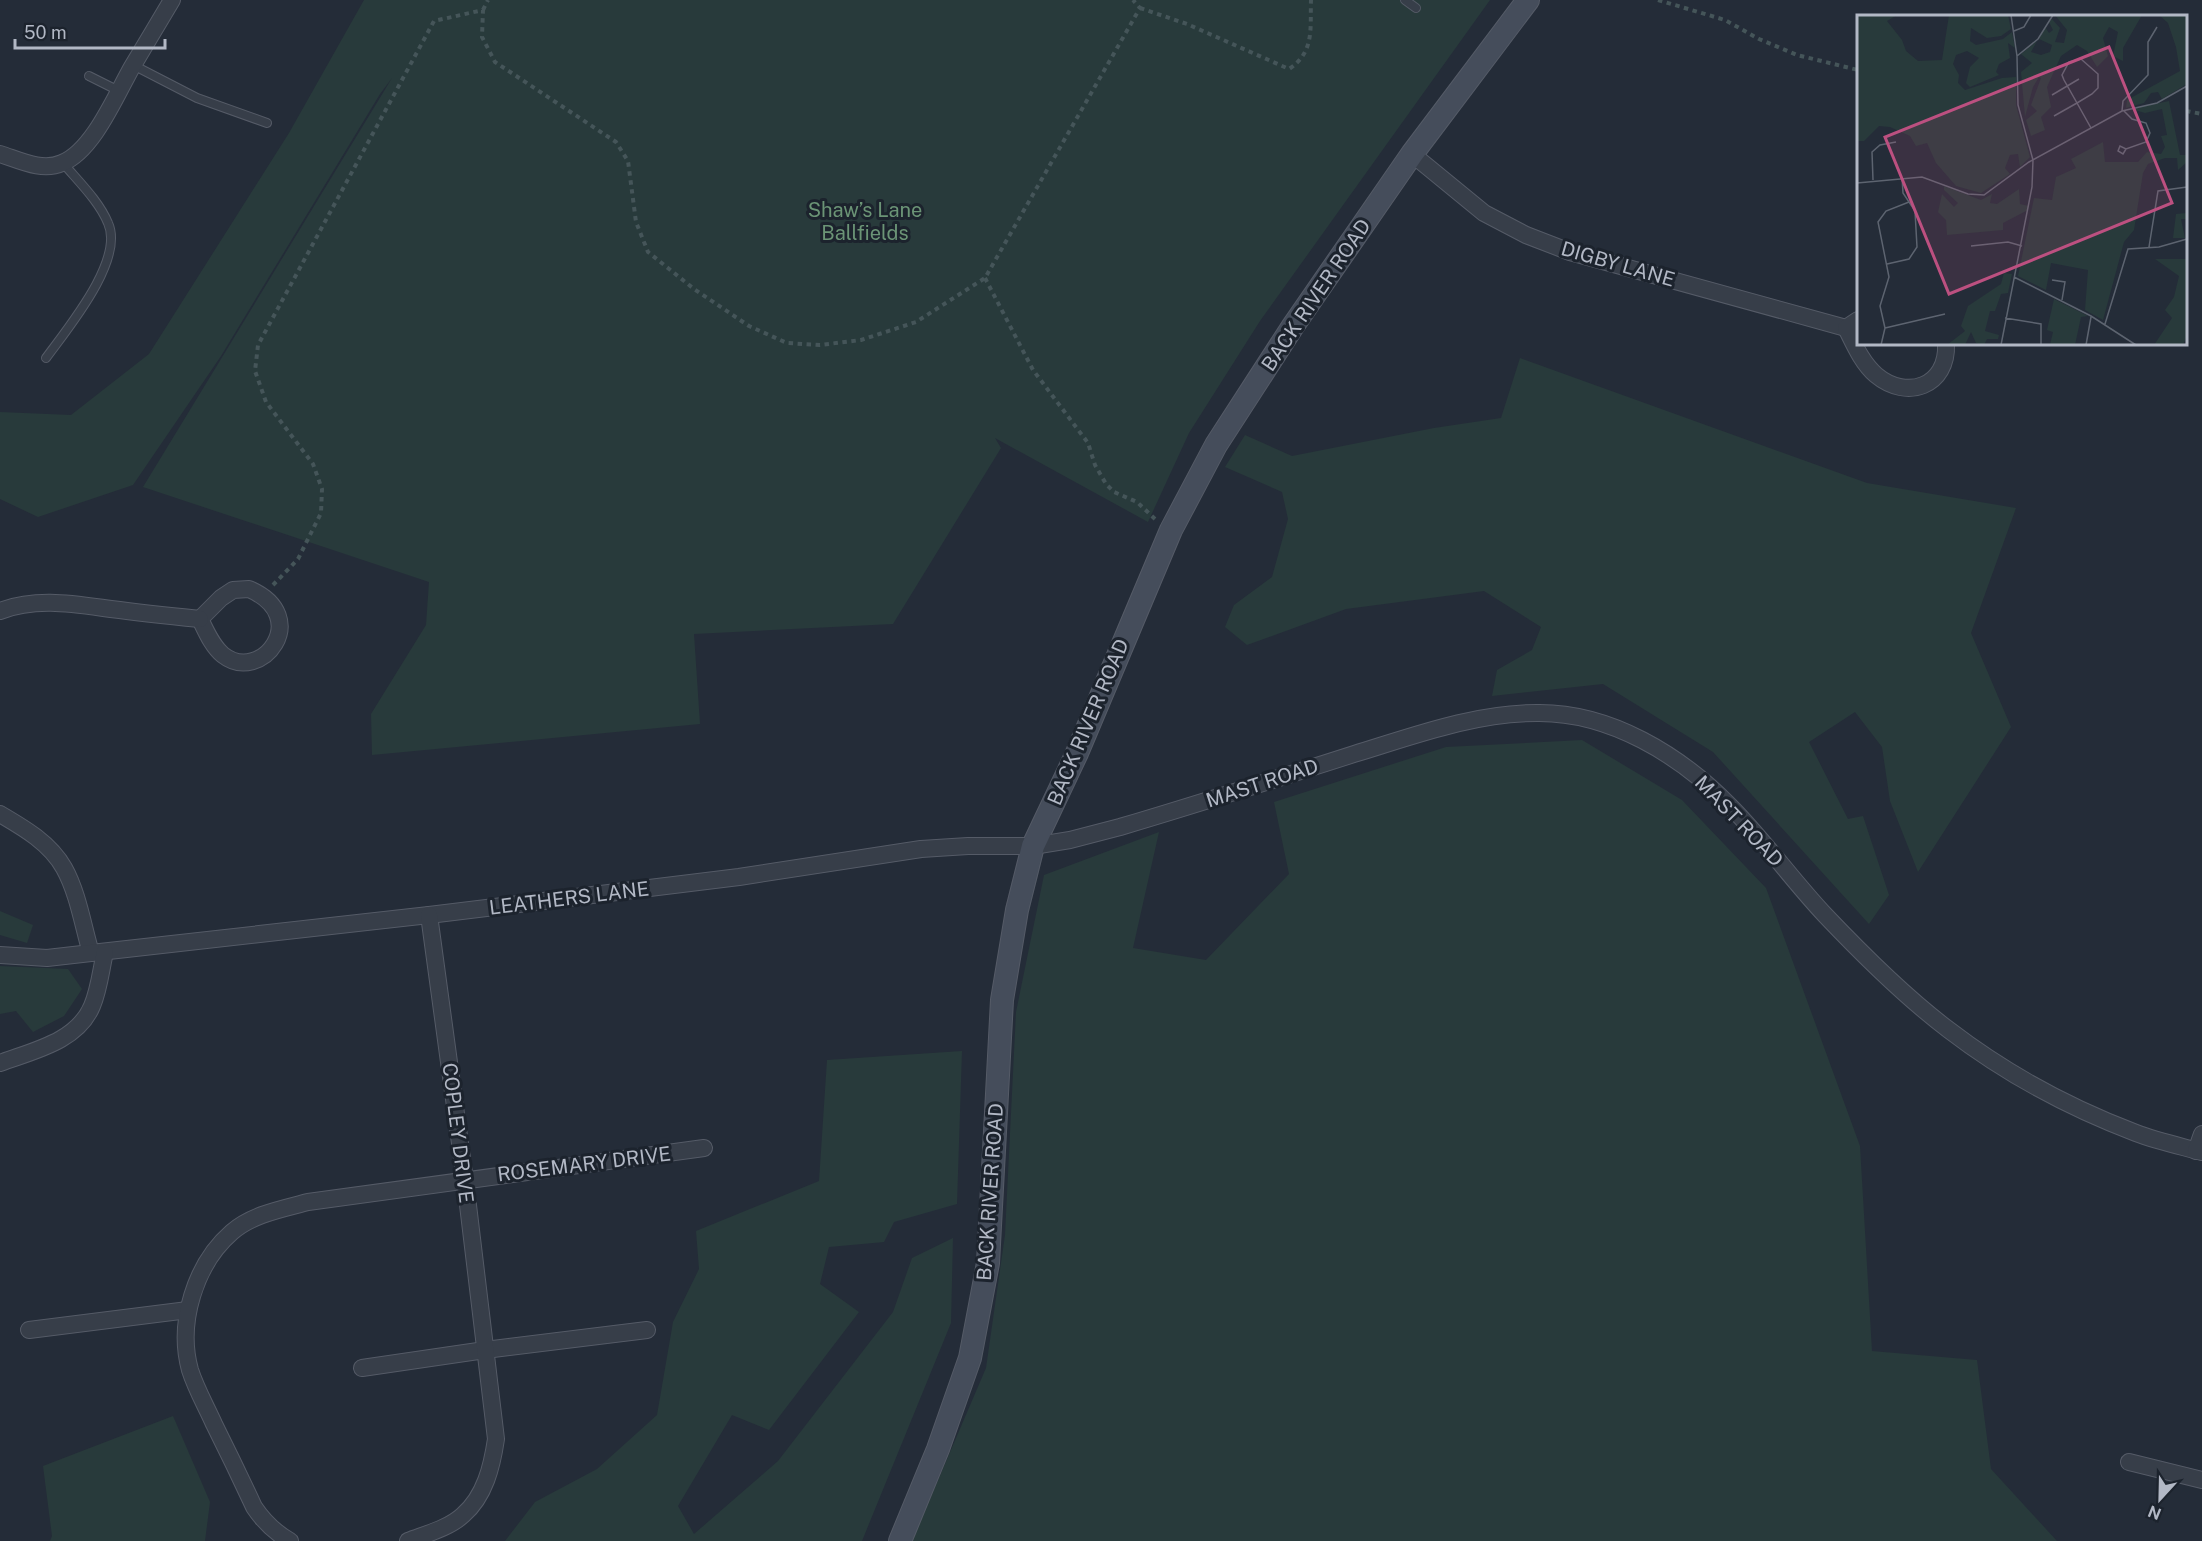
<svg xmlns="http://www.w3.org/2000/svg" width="2202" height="1541" font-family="'Public Sans',sans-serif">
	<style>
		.green { fill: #283a3b }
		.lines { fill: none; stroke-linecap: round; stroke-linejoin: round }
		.lane-casing { stroke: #555b67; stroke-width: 10 }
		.street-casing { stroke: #555b67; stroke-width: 18 }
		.secondary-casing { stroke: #555b67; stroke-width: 24 }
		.path { stroke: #455559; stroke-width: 4; stroke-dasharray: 4.5 4.5; stroke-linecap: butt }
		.lane { stroke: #373e49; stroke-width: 8 }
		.street { stroke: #373e49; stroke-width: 16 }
		.secondary { stroke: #454d5b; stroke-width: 22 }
		.labels { text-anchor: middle; stroke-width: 6; stroke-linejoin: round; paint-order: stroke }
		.park-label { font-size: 20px; fill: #6b9476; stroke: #1c232d }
		.street-label { font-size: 20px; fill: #b2b8c5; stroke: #1c232d }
		.inset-road { fill: none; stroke: #5d6470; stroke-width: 1.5 }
		.view { fill: #bc5080; fill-opacity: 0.15; stroke: #bc5080; stroke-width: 3 }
		.inset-edge { fill: none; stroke: #b2b8c5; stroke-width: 3 }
	</style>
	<rect width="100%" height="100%" fill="#242c38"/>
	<g class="green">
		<path d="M364,0H1490L1260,321L1189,433L1148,522L995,438L1001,448L893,624L694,634L700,724L372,755L371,714L426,625L429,582L143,487L392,78L380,94L221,356L133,485L38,517L0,499V412L71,415L149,354L289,133Z"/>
		<path d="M1520,358L1867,483L2016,508L1971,633L2011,727L1918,872L1890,801L1882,747L1855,712L1809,742L1848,819L1863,816L1889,895L1869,924L1713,752L1603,684L1492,696L1497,670L1532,650L1541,627L1484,591L1346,609L1247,645L1225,627L1234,605L1272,577L1288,519L1282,492L1225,467L1245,435L1292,456L1434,428L1501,418Z"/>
		<path d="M1582,740L1682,800L1766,888L1860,1146L1872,1351L1977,1360L1991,1469L2057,1541H912L986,1368L1005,1235L1016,1012L1044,875L1159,832L1133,948L1206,960L1289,874L1274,802L1446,747Z"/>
		<path d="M0,911L33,925L27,943L0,935Z"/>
		<path d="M0,966L68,969L82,989L64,1016L33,1032L16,1011L0,1014Z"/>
		<path d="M962,1051L957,1204L894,1222L884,1242L829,1247L820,1284L859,1312L769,1430L732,1415L678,1506L694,1534L778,1461L893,1312L912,1258L953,1238L951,1323L862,1541H505L535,1502L597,1469L657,1415L673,1322L699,1269L696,1231L819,1181L827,1060Z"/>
		<path d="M173,1416L210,1502L205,1541H50L52,1536L43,1466Z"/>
	</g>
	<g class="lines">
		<defs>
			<g id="lane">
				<path d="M1405,0L1416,8"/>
				<path d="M133,65L197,98L267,123"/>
				<path d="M89,76L119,91"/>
				<path d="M46,358C67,329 125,260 108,223C99,201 78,181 63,163"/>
			</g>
			<g id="street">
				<path d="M0,154C19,160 42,172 62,163C93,151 116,95 132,67C145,45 159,22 172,0"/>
				<path d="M1412,154L1484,213L1526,235L1570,252L1846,328"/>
				<path d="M1858,320L1846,328C1854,344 1862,363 1876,375C1907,401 1948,386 1946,344"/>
				<path d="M249,589C314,617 261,685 223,655C212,646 206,631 200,619L221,598L233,590Z"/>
				<path d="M0,611C36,597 74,604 111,609C141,613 170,616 200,619"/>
				<path d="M0,814C24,828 50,843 64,868C78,893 83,926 91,953"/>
				<path d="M0,955L47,958L91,953L429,915L739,877L921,849L968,846H1033L1070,840L1120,827C1198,804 1276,779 1354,754C1413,736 1474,713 1537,713C1610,712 1680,755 1730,806C1764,840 1792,880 1825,915C1863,955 1905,997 1949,1030C2005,1073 2070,1108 2136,1133C2157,1141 2180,1146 2202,1152"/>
				<path d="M0,1063C32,1051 77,1042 92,1006C99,990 101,970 105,952"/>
				<path d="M2196,1151L2202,1134"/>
				<path d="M29,1330L188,1310"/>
				<path d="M362,1368L485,1350L647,1330"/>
				<path d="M2129,1462L2202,1480"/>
				<path d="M290,1541C274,1532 264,1522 254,1507C241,1479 228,1452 214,1424C206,1406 196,1389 190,1370C177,1323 195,1264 232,1232C253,1214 282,1209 308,1202L704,1148"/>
				<path d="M408,1541C426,1534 449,1528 463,1515C485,1496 492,1466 496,1439L465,1180L429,915"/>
			</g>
			<path id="secondary" d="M900,1541L938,1449L970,1358L988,1263L1002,1000L1017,910L1033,846L1077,753L1171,530L1216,445L1293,326L1412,154L1528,0"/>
		</defs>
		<use href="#lane" class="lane-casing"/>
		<use href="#street" class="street-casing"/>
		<use href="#secondary" class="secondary-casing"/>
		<g class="path">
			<path d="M1658,0L1725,20L1759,39L1797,55L1858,70"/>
			<path d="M1140,8L1187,24L1289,69C1315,52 1310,28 1311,0"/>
			<path d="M483,10L488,0"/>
			<path d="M2186,111L2202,114"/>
			<path d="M985,278L1033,370L1088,443L1095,465L1106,484L1114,492L1137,502L1155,519"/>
			<path d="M273,585L298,559L321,513L322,489L313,464L266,402L255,371L258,345L434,21L483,10L482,37L495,62L616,142L628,161L636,222L648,252L694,289L749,326L787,343L820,345L861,340L916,322L985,278L1140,8L1133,0"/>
		</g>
		<use href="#lane" class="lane"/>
		<use href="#street" class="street"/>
		<use href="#secondary" class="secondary"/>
	</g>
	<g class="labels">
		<g class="park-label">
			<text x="865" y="217">Shaw’s Lane<tspan x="865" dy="23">Ballfields</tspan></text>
		</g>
		<g class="street-label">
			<text transform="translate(1618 264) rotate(16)" y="7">DIGBY LANE</text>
			<text transform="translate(1316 295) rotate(-56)" y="7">BACK RIVER ROAD</text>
			<text transform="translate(1088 722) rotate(-67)" y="7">BACK RIVER ROAD</text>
			<text transform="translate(1262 783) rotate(-18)" y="7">MAST ROAD</text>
			<text transform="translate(1739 821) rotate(46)" y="7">MAST ROAD</text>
			<text transform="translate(569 898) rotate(-7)" y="7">LEATHERS LANE</text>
			<text transform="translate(458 1133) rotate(83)" y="7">COPLEY DRIVE</text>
			<text transform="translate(584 1164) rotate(-7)" y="7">ROSEMARY DRIVE</text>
			<text transform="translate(990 1192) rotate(-86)" y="7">BACK RIVER ROAD</text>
		</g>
	</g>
	<g transform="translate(1857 15)">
		<rect width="330" height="330" fill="#242c38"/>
		<path d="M0,0H40L30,6L45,25L49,36L61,46L85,45L92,0H151L154,14L144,21L130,23L114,13L113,26L119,30L146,24L155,17L158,33L151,28L153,43L142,49L139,57L142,60L113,72L109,68L113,52L122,43L110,36L99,40L96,49L102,60L101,68L108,75L145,63L159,62V90L173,142L163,152L161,139L153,140L148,153L153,159L124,178L99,171L79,148L70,128L59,131L53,121L33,112L22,111L7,126H0ZM198,0H285L266,33V46L256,41L261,17L252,12L246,23L251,41L240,52L230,36L220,30L204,41L190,72L194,92L184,102L188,115L174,121L169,105L180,96L174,90L184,63L182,62L176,72L168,102L164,57L175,48L164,39L180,26L174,37L184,40L193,37L195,30L182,24L188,12L192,18L196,15L192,7L195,4L203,13L198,27L207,28L210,15ZM302,0H330V69L305,84L301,77L294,78L287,88L269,93L270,85L323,56L319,32L311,8ZM312,86L323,140H330V147L321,155L320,143H308L291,149L286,158L277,215L267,227L246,305L228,295L231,255L194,248L189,275L161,261L177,183L195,185L199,162L219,153L214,144L246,127L248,147H281L290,137L304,139L308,132L304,121L310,120L305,94L288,98L274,94ZM87,171L124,185L135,179L133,188L140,189L162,174L163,189L172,191L171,195L146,208V215L90,220L89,205L81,197L85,179L97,192L101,188L87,175ZM330,198V204H324L328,223H316L319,199ZM298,244H330V321L326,330H297L315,303L308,295L317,282L322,261ZM147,258L155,259L151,278L144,279L138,296H133L128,316L142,320L141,324H130L127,330L119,328L114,317L108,330H90L108,316L104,311L111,291L144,269ZM197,284L231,301L224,302L218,330H193L196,317L190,315Z" fill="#283a3b"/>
		<path class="inset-road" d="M157,16L167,12L174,0M160,41L181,24L196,0M195,80L222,64M265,96L266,86L291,60V27L300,12M267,96L275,104L289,108L293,118L289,127L269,134L263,131L261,136L266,139L269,134M197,101L220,88L235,79L241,73V59L224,44L212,47L205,60L207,65L220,88L234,113M16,165L15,137L23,130L39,127M0,168L65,162L111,179L127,180L172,147L265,96L300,88L330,71M114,231L151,227L165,231M292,232L301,176L330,172M30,249L52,244L60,232L58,196L46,178L45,162M157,262L234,301L279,330M195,265L208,267L205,285M148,303L184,309V330M248,309L271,234L302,232L330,224M28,313L88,299M24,330L28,313L23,291L32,262L21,207L29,196L52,187M144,330L175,172L176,145L161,90L160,41L154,0M229,330L234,302"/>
		<path class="view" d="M252,32L315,188L92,279L28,122Z"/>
		<rect width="330" height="330" class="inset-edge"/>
	</g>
	<g transform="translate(2160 1499) rotate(202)" stroke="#1c232d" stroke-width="4.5" paint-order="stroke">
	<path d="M0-4.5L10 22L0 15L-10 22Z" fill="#b2b8c5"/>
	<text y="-9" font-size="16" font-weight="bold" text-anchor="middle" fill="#b2b8c5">N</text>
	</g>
	<path d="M15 39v9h150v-9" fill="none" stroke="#b2b8c5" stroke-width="3"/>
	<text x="24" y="39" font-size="18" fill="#b2b8c5" stroke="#1c232d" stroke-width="4.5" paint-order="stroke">50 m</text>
</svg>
